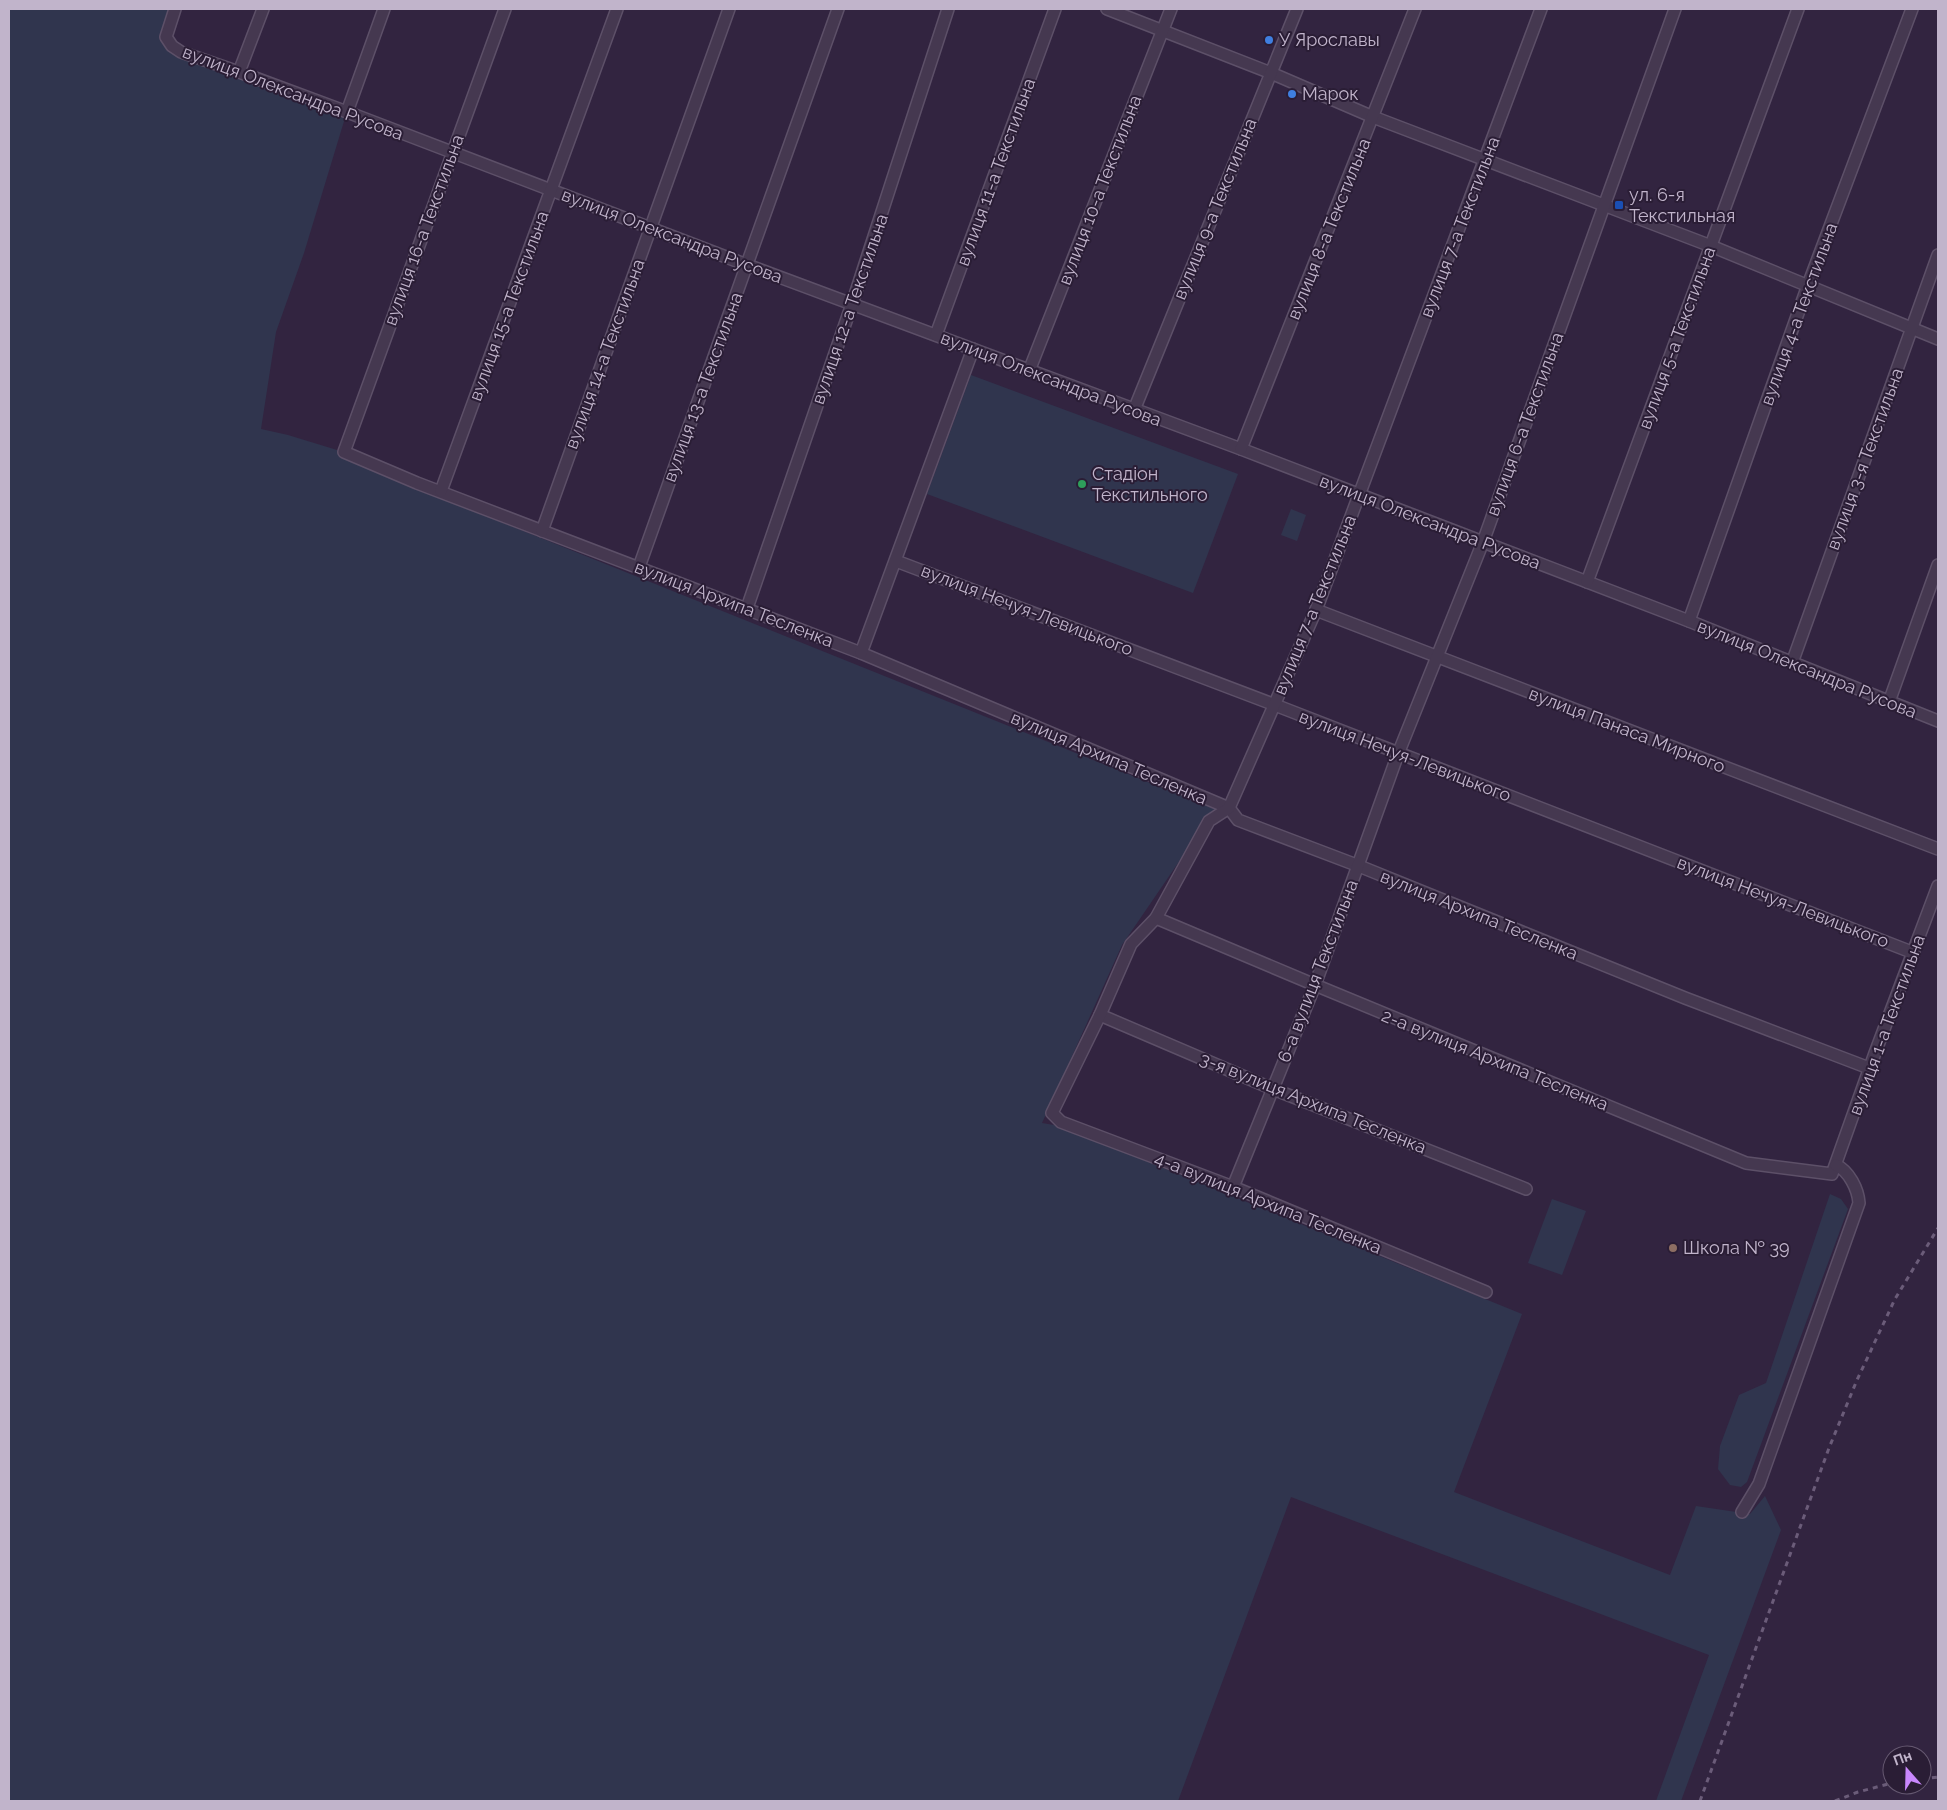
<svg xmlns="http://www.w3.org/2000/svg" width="1947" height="1810" font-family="Raleway,sans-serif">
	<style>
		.green { fill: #30354e }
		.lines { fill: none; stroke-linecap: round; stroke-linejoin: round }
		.minor-casing { stroke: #5d5068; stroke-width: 14 }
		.minor { stroke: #453850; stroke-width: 11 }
		.rail { stroke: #6b5c79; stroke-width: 3; stroke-dasharray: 5 5; stroke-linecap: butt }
		.shop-dot { fill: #3f7fe0; stroke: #2a1d35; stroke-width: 2 }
		.transit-dot { fill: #1a4fb4; stroke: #2a1d35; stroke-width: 2 }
		.leisure-dot { fill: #2e9e5b; stroke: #2a1d35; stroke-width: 2 }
		.education-dot { fill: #8d6e63; stroke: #2a1d35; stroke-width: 2 }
		.labels { text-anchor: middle; stroke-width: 4; stroke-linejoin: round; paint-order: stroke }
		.poi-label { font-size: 18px; fill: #c1b4cb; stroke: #2a1d35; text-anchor: start }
		.street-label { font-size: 18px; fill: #c1b4cb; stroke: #2a1d35 }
	</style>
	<rect width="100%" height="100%" fill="#322440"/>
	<g class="green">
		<path d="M9,9H168L167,26L162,38L186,58L345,118L304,253L276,332L261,429L288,435L337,450L342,458L1215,809L1122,945L1042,1123L1060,1126L1522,1314L1454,1492L1670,1575L1696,1506L1750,1514L1765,1496L1781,1530L1681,1801H1656L1709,1655L1291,1497L1178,1801H9Z"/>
		<path d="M971,375L1238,474L1193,593L927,494Z"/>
		<path d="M1291,509L1306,515L1297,541L1281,535Z"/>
		<path d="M1830,1194L1841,1199L1848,1209L1747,1482L1741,1487L1730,1485L1718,1469L1720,1446L1739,1395L1766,1383Z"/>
		<path d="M1552,1199L1586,1211L1562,1275L1528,1263Z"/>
	</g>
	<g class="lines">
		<defs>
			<g id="minor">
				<path d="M175,9L166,37L172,46L181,52L239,72L347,112L747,265L1241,449L1689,621L1938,721"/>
				<path d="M505,9L344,452L417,483L861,653L1229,808L1238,820L1359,866L1685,998L1869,1068"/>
				<path d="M1107,9L1271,73L1373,117L1711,246L1938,339"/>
				<path d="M239,72L263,9"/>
				<path d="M347,112L384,9"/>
				<path d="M936,335L1055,9"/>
				<path d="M1029,371L1171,9"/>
				<path d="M1134,410L1297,9"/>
				<path d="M1241,449L1415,9"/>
				<path d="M441,491L617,9"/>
				<path d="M542,531L729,9"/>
				<path d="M896,561L1275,705L1914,953"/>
				<path d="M639,567L838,9"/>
				<path d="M1587,582L1798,9"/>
				<path d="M747,608L852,304L948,9"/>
				<path d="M1316,610L1938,849"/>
				<path d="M1689,621L1808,285L1912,9"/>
				<path d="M861,653L973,349"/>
				<path d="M1792,663L1938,255"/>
				<path d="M1889,702L1938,565"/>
				<path d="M1156,918L1315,985L1746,1163L1832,1174L1875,1053L1938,886"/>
				<path d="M1100,1015L1273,1089L1526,1189"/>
				<path d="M1233,1187L1315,985L1398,754L1483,542L1675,9"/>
				<path d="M1486,1292L1233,1187L1061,1122L1052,1113L1100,1015L1131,944L1156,918L1209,821L1229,808L1316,610L1541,9"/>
				<path d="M1742,1512L1759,1484L1859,1203C1858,1189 1849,1171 1836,1165"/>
			</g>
		</defs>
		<use href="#minor" class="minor-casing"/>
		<use href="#minor" class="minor"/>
		<g class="rail">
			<path d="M1922,1779L1938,1777"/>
			<path d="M1700,1801L1829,1448L1857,1380L1895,1299L1938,1228"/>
			<path d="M1835,1801L1858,1792L1892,1783"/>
		</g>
	</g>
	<g class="shop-dot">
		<circle cx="1269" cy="40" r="5"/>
		<circle cx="1292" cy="94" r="5"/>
	</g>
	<rect class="transit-dot" x="1614" y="200" width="10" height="10" rx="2.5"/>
	<circle class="leisure-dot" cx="1082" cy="484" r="5"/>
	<circle class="education-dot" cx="1673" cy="1248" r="5"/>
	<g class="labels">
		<g class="poi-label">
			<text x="1279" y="46">У Ярославы</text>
			<text x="1302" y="100">Марок</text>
			<text x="1629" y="201">ул. 6-я<tspan x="1629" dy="21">Текстильная</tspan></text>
			<text x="1092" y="480">Стадіон<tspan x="1092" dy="21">Текстильного</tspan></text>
			<text x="1683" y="1254">Школа № 39</text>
		</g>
		<g class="street-label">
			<text transform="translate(293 93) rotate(21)" y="6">вулиця Олександра Русова</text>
			<text transform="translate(996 172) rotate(-70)" y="6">вулиця 11-а Текстильна</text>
			<text transform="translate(1100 190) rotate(-69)" y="6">вулиця 10-а Текстильна</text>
			<text transform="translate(1215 209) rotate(-68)" y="6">вулиця 9-а Текстильна</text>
			<text transform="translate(1460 227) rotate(-69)" y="6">вулиця 7-а Текстильна</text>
			<text transform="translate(1329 229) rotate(-68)" y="6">вулиця 8-а Текстильна</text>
			<text transform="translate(424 230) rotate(-70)" y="6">вулиця 16-а Текстильна</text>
			<text transform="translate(672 236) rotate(21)" y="6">вулиця Олександра Русова</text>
			<text transform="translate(509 306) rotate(-70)" y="6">вулиця 15-а Текстильна</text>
			<text transform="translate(850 309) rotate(-71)" y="6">вулиця 12-а Текстильна</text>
			<text transform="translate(1799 314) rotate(-70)" y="6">вулиця 4-а Текстильна</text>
			<text transform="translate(1677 338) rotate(-70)" y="6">вулиця 5-а Текстильна</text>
			<text transform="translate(605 354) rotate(-70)" y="6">вулиця 14-а Текстильна</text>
			<text transform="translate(1051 379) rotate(21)" y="6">вулиця Олександра Русова</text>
			<text transform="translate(703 387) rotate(-70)" y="6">вулиця 13-а Текстильна</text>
			<text transform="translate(1525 424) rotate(-70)" y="6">вулиця 6-а Текстильна</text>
			<text transform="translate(1865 459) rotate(-70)" y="6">вулиця 3-я Текстильна</text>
			<text transform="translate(1430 522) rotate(21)" y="6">вулиця Олександра Русова</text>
			<text transform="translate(734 604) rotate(21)" y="6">вулиця Архипа Тесленка</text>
			<text transform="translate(1315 605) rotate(-68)" y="6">вулиця 7-а Текстильна</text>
			<text transform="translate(1027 610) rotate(21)" y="6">вулиця Нечуя-Левицького</text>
			<text transform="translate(1807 669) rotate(22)" y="6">вулиця Олександра Русова</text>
			<text transform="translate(1627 730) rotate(21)" y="6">вулиця Панаса Мирного</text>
			<text transform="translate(1405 756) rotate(21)" y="6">вулиця Нечуя-Левицького</text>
			<text transform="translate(1109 758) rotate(23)" y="6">вулиця Архипа Тесленка</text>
			<text transform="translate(1783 902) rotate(21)" y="6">вулиця Нечуя-Левицького</text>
			<text transform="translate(1479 915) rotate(22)" y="6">вулиця Архипа Тесленка</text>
			<text transform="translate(1318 971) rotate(-69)" y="6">6-а вулиця Текстильна</text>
			<text transform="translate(1887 1025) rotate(-70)" y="6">вулиця 1-а Текстильна</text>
			<text transform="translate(1495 1060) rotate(22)" y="6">2-а вулиця Архипа Тесленка</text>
			<text transform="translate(1313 1103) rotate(22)" y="6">3-я вулиця Архипа Тесленка</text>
			<text transform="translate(1268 1203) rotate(22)" y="6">4-а вулиця Архипа Тесленка</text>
		</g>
	</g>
	<rect width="1947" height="1810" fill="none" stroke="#c1b4cb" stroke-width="20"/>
	<g transform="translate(1907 1770) rotate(340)"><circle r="24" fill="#2a1d35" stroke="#665971"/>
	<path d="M0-4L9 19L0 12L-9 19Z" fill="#c987fd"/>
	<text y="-8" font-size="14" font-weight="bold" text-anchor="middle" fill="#c1b4cb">Пн</text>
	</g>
</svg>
